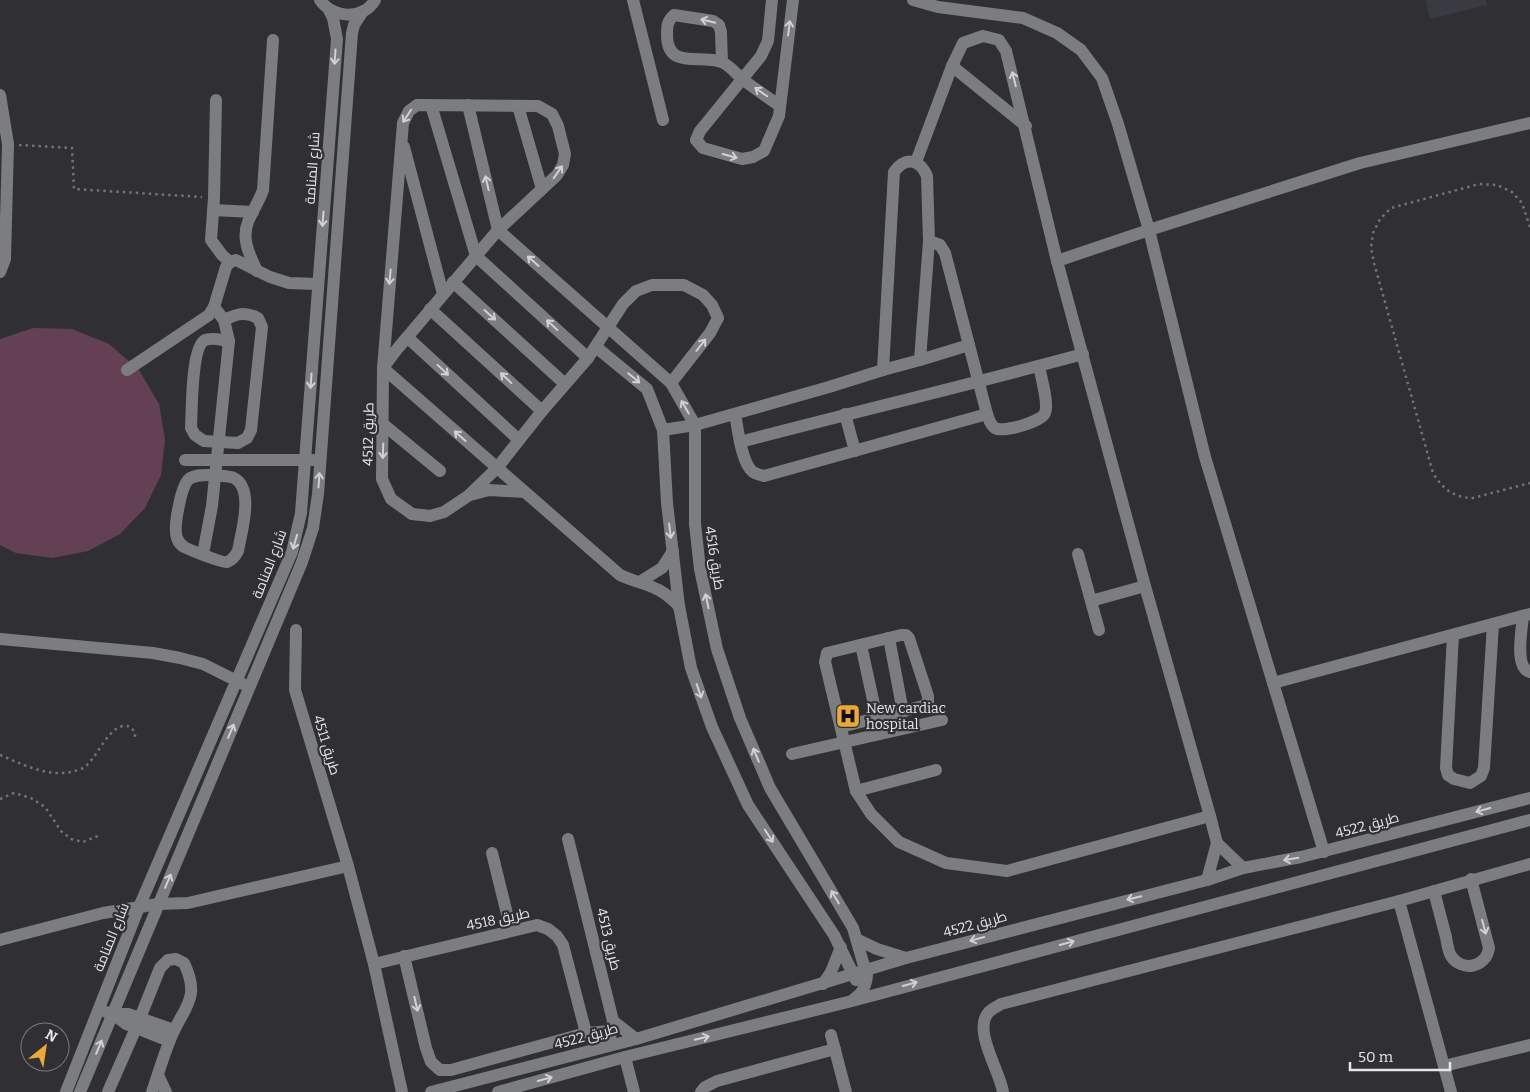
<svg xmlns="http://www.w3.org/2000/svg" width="1530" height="1092" font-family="Bitter,Cairo,serif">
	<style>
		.built { fill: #3a3a43 }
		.green { fill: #644055 }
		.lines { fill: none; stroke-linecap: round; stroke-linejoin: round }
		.path { stroke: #737377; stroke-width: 2.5; stroke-dasharray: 2.5 4; stroke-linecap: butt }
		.minor { stroke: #7b7d7f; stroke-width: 12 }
		.oneway { stroke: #d1d1d5 }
		.labels { text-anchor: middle; stroke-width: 4.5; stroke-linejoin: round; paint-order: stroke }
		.street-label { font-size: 14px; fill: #e6e6ea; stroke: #303034 }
		.poi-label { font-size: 14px; fill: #e6e6ea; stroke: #303034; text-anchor: start }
	</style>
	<rect width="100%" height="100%" fill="#303034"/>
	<path class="built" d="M1426,0H1486L1487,5L1430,19Z"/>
	<path class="green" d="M33,328L72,329L109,344L139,370L159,404L165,440L161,475L145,508L120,534L88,551L52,558L16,553L0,545V339Z"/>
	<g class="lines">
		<g class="path">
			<path d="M19,145L72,148L74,189L202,197"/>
			<path d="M1530,227L1522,203L1512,192L1497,185L1479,184L1391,208L1380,219L1373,233L1371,248L1374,263L1433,473C1442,489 1455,498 1473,498L1530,483"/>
			<path d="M0,755C27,766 52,780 81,769C97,763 109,718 131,727L135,733V737"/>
			<path d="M0,799L14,793L31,798L45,807L61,831L71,839L83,842L98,836"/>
		</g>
		<g class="minor">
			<path d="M320,0C332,18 363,21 375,0"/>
			<path d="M633,0L663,120"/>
			<path d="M772,0L768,41L761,56L700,131L696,140L703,148L742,159L753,157L764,151L779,116L793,0"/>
			<path d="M913,0L938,7L1023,18L1057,33L1081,50L1102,78L1118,124L1149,230L1205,457L1324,852"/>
			<path d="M722,62L721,32L719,25L713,21L674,15C667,21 667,26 667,36C668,70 700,54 721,62C729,64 736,74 742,79C754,88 767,97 780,106"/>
			<path d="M952,66L1026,126"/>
			<path d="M0,95L8,144L5,259L0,272"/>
			<path d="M216,100L214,198L211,240L222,255L230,262"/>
			<path d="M431,105L476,256L588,358"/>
			<path d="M468,105L498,230"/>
			<path d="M518,106L542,189"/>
			<path d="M404,147L443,294"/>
			<path d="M916,162L952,66L963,43L983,36L999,40L1006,51L1057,261L1145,586L1210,816L1217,843L1207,880"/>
			<path d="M213,210L253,212"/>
			<path d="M498,230L671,383L695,425V524L700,569L717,649L740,718L770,788L853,928L867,976C866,986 863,993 854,999"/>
			<path d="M1057,261L1149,230L1360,163L1530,123"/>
			<path d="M257,271C250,256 241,239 248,222C252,211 259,202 263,190L273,40"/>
			<path d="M453,282L565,384"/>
			<path d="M430,309L542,411"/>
			<path d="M224,320C237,314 244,311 258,318L262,327L251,430L247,438L238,443L204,441L195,435L191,428C192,412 191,347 205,340C212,337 221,340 229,341"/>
			<path d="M407,337L519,440"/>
			<path d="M596,347L647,389L663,430L667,503L679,606L691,668L712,727L748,805L834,935L856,980"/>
			<path d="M920,360L929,241"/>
			<path d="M383,368L398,348L498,230L557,175L563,165L565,154L558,126L552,114L538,106L417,105L409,111L403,123L383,368L382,479L391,499L412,514L430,516L444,512L468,496L497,468L542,411L588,358L623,304L636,291L652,285H684L703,295L712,305L718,318L710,333L671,383"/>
			<path d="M383,368L620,575C647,587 656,583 679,606"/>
			<path d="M127,370L209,315L214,307L226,267L230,262L236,260L270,277L289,283L318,284"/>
			<path d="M883,370L894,172C905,157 919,158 927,176L929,241L940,245L945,253L987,414C989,419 990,425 995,428C1003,433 1041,422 1045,413C1049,404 1041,377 1039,366"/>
			<path d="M735,414C738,428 741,463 753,472C756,474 761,475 764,476L987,414"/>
			<path d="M845,414L855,451"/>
			<path d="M384,425L440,471"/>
			<path d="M663,430L695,425L829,387L883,370L920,360L969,345"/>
			<path d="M740,442C854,412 969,385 1083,354"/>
			<path d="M185,460H313"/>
			<path d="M215,475C221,476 229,476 234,478C255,489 241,533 238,551C235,556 233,560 227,562C222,563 190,550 184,547C181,545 178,541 177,538C173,528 181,486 189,479C196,474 207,475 215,475Z"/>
			<path d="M470,495L489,490L524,492"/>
			<path d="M203,554L212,506L229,341L224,320L214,307"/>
			<path d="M1078,554L1099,630"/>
			<path d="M641,581L662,568L673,551"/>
			<path d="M1091,601L1145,586"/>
			<path d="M1523,616C1522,629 1514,668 1530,672"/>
			<path d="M296,630L295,690L348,866L374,964L402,1092"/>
			<path d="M1453,635L1446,768L1448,775L1454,779L1470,783L1481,776L1484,768L1493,624"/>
			<path d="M889,638L903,712"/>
			<path d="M0,639L153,653L180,658L203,664L243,684"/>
			<path d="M861,645L877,718"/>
			<path d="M1273,683L1530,614"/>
			<path d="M841,727L923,706L928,703V696L909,638L906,635H901L827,653L825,662L856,791L871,814L899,842L946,863L1007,871L1210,816"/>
			<path d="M792,754L942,720"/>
			<path d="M856,791L936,770"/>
			<path d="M568,839L613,1021L610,1038"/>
			<path d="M1217,843L1243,868"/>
			<path d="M492,853L511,930"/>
			<path d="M1434,891C1438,907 1442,922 1446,937C1447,943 1448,951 1451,956C1462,972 1486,968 1489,948L1471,879"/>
			<path d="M1399,901L1451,1092"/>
			<path d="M0,940L103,913L158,904L188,903L348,866"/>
			<path d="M858,940L877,949L906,958"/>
			<path d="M404,956L426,1048L431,1062L440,1070H451L586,1033L611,1031"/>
			<path d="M374,964L537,925L548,929L557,936L563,945L586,1033"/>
			<path d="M823,984L831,972L841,947"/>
			<path d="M106,1012L113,1014L126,1024L169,1041"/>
			<path d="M113,1014H128L174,1030"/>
			<path d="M613,1021L636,1039"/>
			<path d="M831,1035L846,1092"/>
			<path d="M625,1057L634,1092"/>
			<path d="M1444,1066L1530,1045"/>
			<path d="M158,1075L166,1092"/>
			<path d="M66,1092L139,907L292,552L301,513L337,39L333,18L329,10"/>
			<path d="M80,1092L302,562L313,528L318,494L352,33L354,25L363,11"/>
			<path d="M108,1092L136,1028L160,968L168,960L176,959L184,963C202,1000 182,1008 170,1040C163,1057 158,1075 152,1092"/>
			<path d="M431,1092L636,1039L906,958L1207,880L1243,868L1301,857L1530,798"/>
			<path d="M498,1092L625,1057L852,1001L1530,820"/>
			<path d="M701,1092L705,1087L717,1081L835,1049"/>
			<path d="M1003,1092C1000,1071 973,1031 988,1013C991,1009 997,1007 1001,1004L1399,901L1530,864"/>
		</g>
	</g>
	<defs><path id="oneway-shaft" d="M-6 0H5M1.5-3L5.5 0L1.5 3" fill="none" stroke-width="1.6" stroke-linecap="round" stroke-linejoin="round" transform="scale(1.25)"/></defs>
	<g class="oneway">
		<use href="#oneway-shaft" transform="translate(708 21) rotate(-166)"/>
		<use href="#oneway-shaft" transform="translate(789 28) rotate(-83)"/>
		<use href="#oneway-shaft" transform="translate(335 57) rotate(94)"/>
		<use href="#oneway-shaft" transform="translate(1014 79) rotate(-104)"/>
		<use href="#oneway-shaft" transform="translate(761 92) rotate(-145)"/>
		<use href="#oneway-shaft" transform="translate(407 116) rotate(123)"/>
		<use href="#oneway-shaft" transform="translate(730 156) rotate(16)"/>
		<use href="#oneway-shaft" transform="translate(558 172) rotate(-55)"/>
		<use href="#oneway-shaft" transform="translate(487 183) rotate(-103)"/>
		<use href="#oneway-shaft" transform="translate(323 219) rotate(94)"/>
		<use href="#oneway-shaft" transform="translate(533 261) rotate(-138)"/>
		<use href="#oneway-shaft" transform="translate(390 277) rotate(95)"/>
		<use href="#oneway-shaft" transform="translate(490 315) rotate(42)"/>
		<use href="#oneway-shaft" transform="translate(552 325) rotate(-137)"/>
		<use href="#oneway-shaft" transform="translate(701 345) rotate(-52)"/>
		<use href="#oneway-shaft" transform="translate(443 370) rotate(43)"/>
		<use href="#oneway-shaft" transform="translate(506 378) rotate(-137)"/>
		<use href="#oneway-shaft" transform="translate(634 378) rotate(40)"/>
		<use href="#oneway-shaft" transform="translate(311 381) rotate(94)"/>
		<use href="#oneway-shaft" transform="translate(685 407) rotate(-120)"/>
		<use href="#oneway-shaft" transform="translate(460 436) rotate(-139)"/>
		<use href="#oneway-shaft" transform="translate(383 451) rotate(92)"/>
		<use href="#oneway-shaft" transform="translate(319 480) rotate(-86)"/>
		<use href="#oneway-shaft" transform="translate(670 531) rotate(83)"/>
		<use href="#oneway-shaft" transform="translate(295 542) rotate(106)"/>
		<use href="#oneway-shaft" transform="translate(707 601) rotate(-102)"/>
		<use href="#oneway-shaft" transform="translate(699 691) rotate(71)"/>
		<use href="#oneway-shaft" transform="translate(231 731) rotate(-67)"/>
		<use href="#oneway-shaft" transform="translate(756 755) rotate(-113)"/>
		<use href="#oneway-shaft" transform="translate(1483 810) rotate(165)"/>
		<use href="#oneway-shaft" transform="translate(769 836) rotate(57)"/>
		<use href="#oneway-shaft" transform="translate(1291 859) rotate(170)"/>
		<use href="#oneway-shaft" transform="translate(168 881) rotate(-67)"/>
		<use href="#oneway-shaft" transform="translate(835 897) rotate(-121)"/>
		<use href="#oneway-shaft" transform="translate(1134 898) rotate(166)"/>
		<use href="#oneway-shaft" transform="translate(1484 927) rotate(75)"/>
		<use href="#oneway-shaft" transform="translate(977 939) rotate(165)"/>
		<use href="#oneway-shaft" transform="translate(1067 943) rotate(-15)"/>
		<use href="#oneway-shaft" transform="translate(910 984) rotate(-15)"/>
		<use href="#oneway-shaft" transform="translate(416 1004) rotate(77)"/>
		<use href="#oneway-shaft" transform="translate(702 1038) rotate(-14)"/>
		<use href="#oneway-shaft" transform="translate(99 1047) rotate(-67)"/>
		<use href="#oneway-shaft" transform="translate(545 1079) rotate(-15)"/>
	</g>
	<defs>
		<symbol id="hospital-square" viewBox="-11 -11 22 22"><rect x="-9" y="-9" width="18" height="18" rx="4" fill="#eda83b" stroke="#303034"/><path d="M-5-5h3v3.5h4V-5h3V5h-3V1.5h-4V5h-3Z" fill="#111"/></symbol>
	</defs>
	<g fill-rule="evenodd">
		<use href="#hospital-square" x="834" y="702" width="28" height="28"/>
	</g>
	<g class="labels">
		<g class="street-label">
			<text transform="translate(312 168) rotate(-86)" y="5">شارع المنامة</text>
			<text transform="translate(368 434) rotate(-89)" y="5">طريق 4512</text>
			<text transform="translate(715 558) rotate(81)" y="5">طريق 4516</text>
			<text transform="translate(269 564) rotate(-69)" y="5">شارع المنامة</text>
			<text transform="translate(327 745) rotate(73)" y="5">طريق 4511</text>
			<text transform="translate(1367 825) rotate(-15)" y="5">طريق 4522</text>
			<text transform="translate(498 919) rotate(-12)" y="5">طريق 4518</text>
			<text transform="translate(975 924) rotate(-15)" y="5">طريق 4522</text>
			<text transform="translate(111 937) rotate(-68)" y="5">شارع المنامة</text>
			<text transform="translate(609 939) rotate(76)" y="5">طريق 4513</text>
			<text transform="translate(586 1036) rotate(-15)" y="5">طريق 4522</text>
		</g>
		<g class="poi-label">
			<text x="866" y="713">New cardiac<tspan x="866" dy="16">hospital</tspan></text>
		</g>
	</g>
	<g transform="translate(45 1047) rotate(30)"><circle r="24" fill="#303034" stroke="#79797d"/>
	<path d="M0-4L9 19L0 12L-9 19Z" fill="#eda83b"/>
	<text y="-8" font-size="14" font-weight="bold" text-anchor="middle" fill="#e6e6ea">N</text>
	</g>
	<path d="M1350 1062v8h100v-8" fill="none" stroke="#e6e6ea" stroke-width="2.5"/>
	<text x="1358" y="1062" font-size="15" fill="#e6e6ea" stroke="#303034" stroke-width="4" paint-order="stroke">50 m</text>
</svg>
